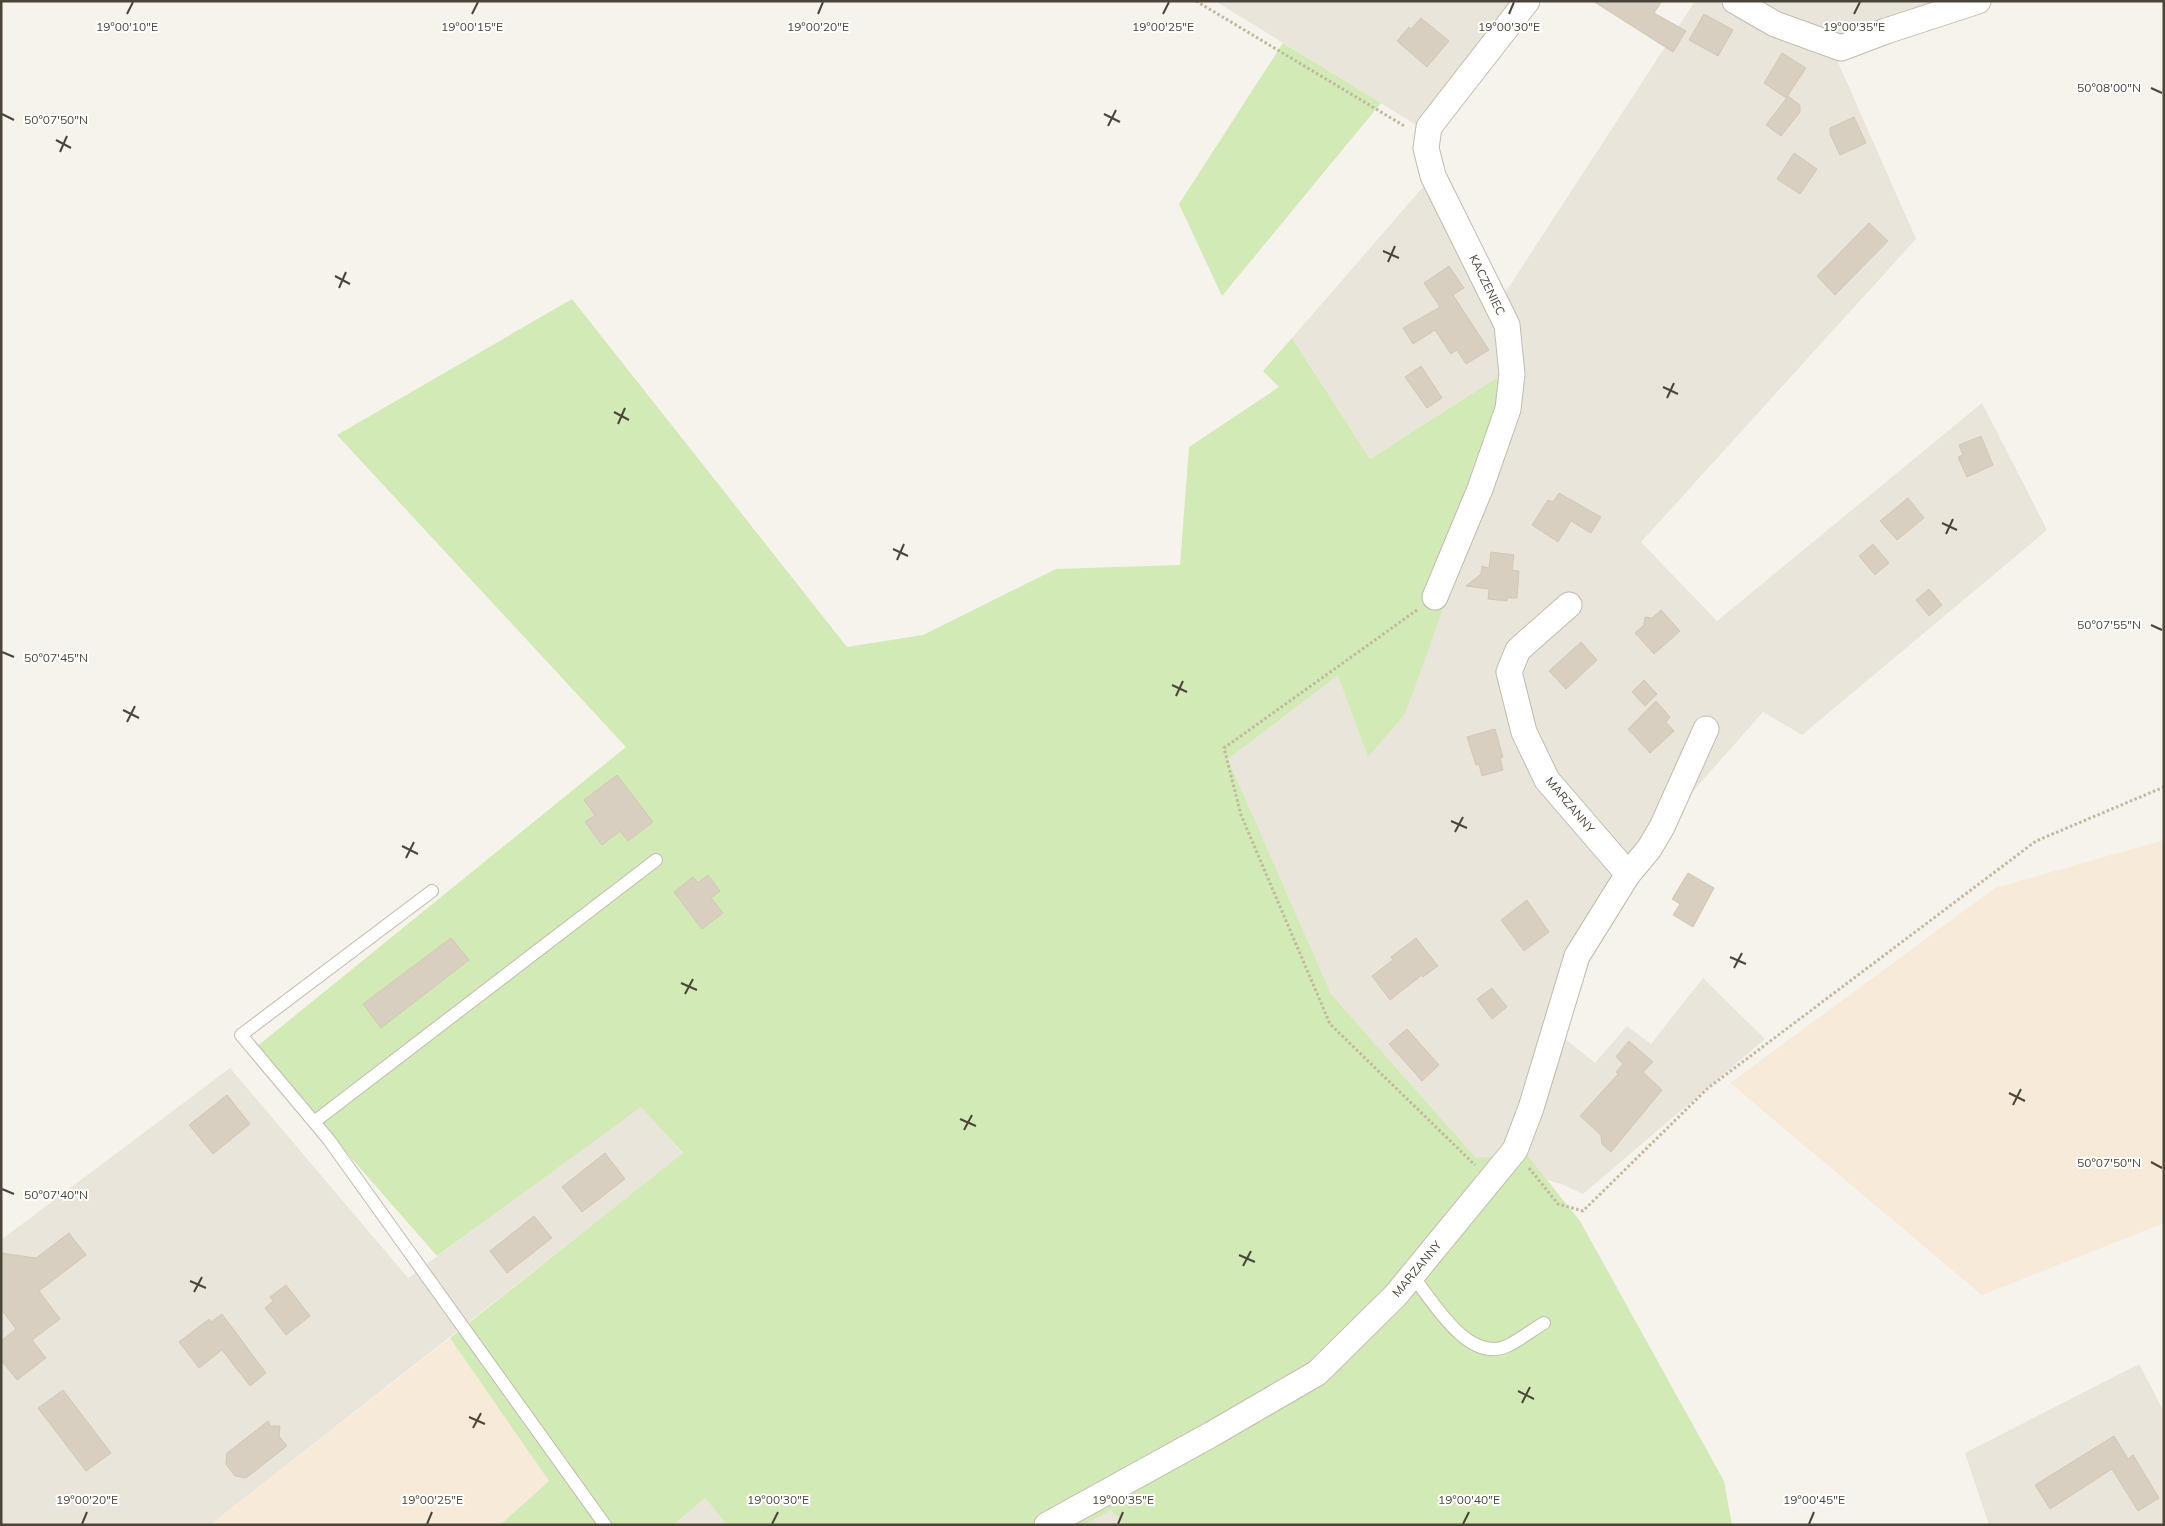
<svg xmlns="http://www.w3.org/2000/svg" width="2165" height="1526" font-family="Mulish,sans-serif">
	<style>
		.residential { fill: #eae5da }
		.commercial { fill: #f7ead8 }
		.green { fill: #d2eab5 }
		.building { fill: #d8cfc1; stroke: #d3c7b4 }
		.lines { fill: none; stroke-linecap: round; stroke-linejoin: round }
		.lane-casing { stroke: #c2bbae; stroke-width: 14 }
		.street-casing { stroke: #c2bbae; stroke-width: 27 }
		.path { stroke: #c4b79f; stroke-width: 3; stroke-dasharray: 2.5 2.5; stroke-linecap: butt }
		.lane { stroke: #fff; stroke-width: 12 }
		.street { stroke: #fff; stroke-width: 25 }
		.ticks { fill: none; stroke: #4b4439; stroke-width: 2 }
		.labels { text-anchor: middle; stroke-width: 4; stroke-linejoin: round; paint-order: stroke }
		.street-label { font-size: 12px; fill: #4b4439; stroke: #fff }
		.ticks-label { font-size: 12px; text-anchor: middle; fill: #4b4439; stroke: #fff; stroke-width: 4; stroke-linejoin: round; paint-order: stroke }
	</style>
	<rect width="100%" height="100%" fill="#f6f3ec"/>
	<g class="residential">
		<path d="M1215,1H1525L1418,126Z"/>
		<path d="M1695,1H1718L1837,60L1916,239L1641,542L1717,621L1982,403L2047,530L1802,735L1763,712L1695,789L1589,957L1564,1038L1595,1063L1627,1026L1651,1044L1703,978L1765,1039L1583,1194L1564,1185L1476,1158L1331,994L1228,759L1338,674L1495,379L1370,459L1292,338L1423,187L1505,293Z"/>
		<path d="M1742,1H1961L1835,37Z"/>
		<path d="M230,1068L408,1278L641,1106L683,1154L210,1525H1V1240Z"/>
		<path d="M2139,1364L2164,1412V1525H1989L1965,1453Z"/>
		<path d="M705,1498L727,1525H673Z"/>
		<path d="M1111,1510L1124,1525H1076Z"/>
	</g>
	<g class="commercial">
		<path d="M2164,840V1223L1982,1295L1730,1083L1995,888Z"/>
		<path d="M450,1338L549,1481L500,1525H210Z"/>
	</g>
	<g class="green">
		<path d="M1283,43L1381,103L1222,296L1179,204Z"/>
		<path d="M572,299L847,647L923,635L1056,569L1180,565L1189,447L1279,387L1263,371L1292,338L1370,459L1495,379L1518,403L1405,714L1368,757L1338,675L1228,759L1331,994L1476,1158L1527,1155L1580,1221L1724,1481L1732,1525H1124L1111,1510L1084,1525H727L705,1498L673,1525H500L549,1481L450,1338L683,1153L641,1107L437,1256L255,1048L626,747L337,435Z"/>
	</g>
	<g class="building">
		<path d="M1593,1H1662L1654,13L1686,31L1673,52Z"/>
		<path d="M1704,14L1733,30L1718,56L1689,40Z"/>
		<path d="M1421,18L1449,41L1427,67L1397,41L1409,27L1411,29Z"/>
		<path d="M1782,53L1806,68L1786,98L1764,83Z"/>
		<path d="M1788,96L1800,105V112L1781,136L1766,125Z"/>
		<path d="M1854,117L1866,143L1840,155L1830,134V128Z"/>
		<path d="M1794,153L1817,169L1800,194L1777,179Z"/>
		<path d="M1869,223L1888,241L1835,295L1817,276Z"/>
		<path d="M1449,266L1464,288L1453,295L1489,350L1466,364L1457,350L1451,354L1435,330L1413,344L1403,328L1440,307L1424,283Z"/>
		<path d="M1421,366L1442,398L1427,408L1405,377Z"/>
		<path d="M1981,436L1993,465L1967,477L1958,457L1963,455L1959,445Z"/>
		<path d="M1559,493L1601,517L1591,533L1571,521L1558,542L1532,525L1548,500L1553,502Z"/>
		<path d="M1908,498L1924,518L1897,540L1880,521Z"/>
		<path d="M1873,544L1889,563L1875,575L1859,556Z"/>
		<path d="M1491,552L1514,555L1512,570L1519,571L1517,598H1507V601L1488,599L1489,589L1466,586L1481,574L1482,566L1489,568Z"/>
		<path d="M1929,589L1942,605L1929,616L1916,600Z"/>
		<path d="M1661,610L1680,631L1654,654L1635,633L1644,625L1645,617L1652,618Z"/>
		<path d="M1581,642L1597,660L1566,689L1549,671Z"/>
		<path d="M1644,680L1657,694L1645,706L1632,692Z"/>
		<path d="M1656,701L1670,717L1666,722L1674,731L1650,753L1628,729Z"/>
		<path d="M1495,729L1503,757L1500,758L1503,770L1482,776L1479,764L1476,765L1467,737Z"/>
		<path d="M617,775L653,822L628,841L620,831L602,845L585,822L595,815L584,800Z"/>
		<path d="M1688,873L1714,888L1693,927L1673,915L1680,904L1672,899Z"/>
		<path d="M708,875L720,891L711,898L723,913L702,929L674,892L693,877L698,883Z"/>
		<path d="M1527,900L1549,932L1524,951L1501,920Z"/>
		<path d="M451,938L469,960L381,1028L363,1004Z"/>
		<path d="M1416,938L1438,966L1423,977L1422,975L1390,1000L1372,976L1393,960L1391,957Z"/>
		<path d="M1492,988L1507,1007L1492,1019L1477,999Z"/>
		<path d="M1407,1029L1439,1065L1422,1081L1389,1044Z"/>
		<path d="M1629,1041L1653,1062L1643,1072L1662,1090L1611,1152L1602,1144L1601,1135L1580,1116L1618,1074L1616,1072L1623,1064L1616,1057Z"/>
		<path d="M227,1095L250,1124L213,1154L189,1125Z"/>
		<path d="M605,1153L625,1179L582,1212L562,1187Z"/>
		<path d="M534,1216L552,1238L507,1273L490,1251Z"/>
		<path d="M69,1233L86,1255L39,1291L60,1319L32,1340L46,1358L17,1380L1,1360V1341L16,1329L1,1309V1253L36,1258Z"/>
		<path d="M286,1285L310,1316L286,1335L265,1308L273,1301L270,1297Z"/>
		<path d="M222,1314L266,1373L250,1386L222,1350L199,1368L179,1342L209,1319L211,1322Z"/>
		<path d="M63,1390L111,1453L86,1471L38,1408Z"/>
		<path d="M268,1421L271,1426H280L279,1436L287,1446L246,1478L235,1476L226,1464L227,1453Z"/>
		<path d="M2114,1436L2128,1459L2133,1455L2159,1498L2138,1511L2112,1469L2050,1509L2035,1485Z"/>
	</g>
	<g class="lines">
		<defs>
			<g id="lane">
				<path d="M314,1122L241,1035L432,891"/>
				<path d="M1412,1275C1432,1300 1468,1364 1507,1346C1520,1340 1532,1330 1544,1323"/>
				<path d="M605,1525L329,1140L314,1122L656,860"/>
			</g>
			<g id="street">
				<path d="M1735,1L1775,24L1841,48L1886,31L1978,1"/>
				<path d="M1435,597L1480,489L1508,409L1512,374L1507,325L1433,176L1426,148L1429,127L1527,1"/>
				<path d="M1628,874L1649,849L1662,827L1706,729"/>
				<path d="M1047,1525L1212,1434L1317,1373L1396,1295L1515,1150L1531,1108L1577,956L1628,874L1547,780L1524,732L1509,672L1518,650L1569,605"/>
			</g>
		</defs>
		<use href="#lane" class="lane-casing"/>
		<use href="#street" class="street-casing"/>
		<g class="path">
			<path d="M1196,1L1406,127"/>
			<path d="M1417,610L1224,748L1241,815L1330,1024L1475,1165"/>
			<path d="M1529,1168L1558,1204L1583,1211L1708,1088L2036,841L2164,787"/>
		</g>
		<use href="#lane" class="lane"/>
		<use href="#street" class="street"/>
	</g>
	<path class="ticks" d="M127,14L133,2M472,14L478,2M818,14L823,2M1163,14L1169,2M1509,14L1514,2M1854,14L1860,2M2151,88L2162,93M2,114L14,120M1104,114L1120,122M1108,126L1116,110M56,140L71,148M60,152L67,136M1383,251L1399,258M1388,262L1395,246M335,276L350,284M339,288L346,272M1663,387L1678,394M1667,398L1674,383M614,412L629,420M618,424L625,408M1942,523L1957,530M1946,534L1953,519M893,549L908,556M897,560L904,544M2151,625L2162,630M2,652L14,657M1172,685L1187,692M1176,696L1183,681M123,710L139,718M127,722L135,706M1451,821L1467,828M1455,832L1463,817M402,846L418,854M406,858L414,842M1730,957L1746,964M1734,968L1742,953M681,983L697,990M685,994L693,979M2009,1093L2025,1101M2013,1105L2021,1089M960,1119L976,1126M964,1130L972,1115M2151,1162L2162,1168M2,1189L14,1194M1239,1255L1255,1262M1243,1266L1251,1251M190,1281L206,1288M194,1292L202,1277M1518,1391L1534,1399M1522,1403L1530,1387M469,1417L485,1424M473,1428L481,1413M82,1524L87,1512M427,1524L432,1512M772,1524L778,1512M1118,1524L1123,1512M1463,1524L1469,1512M1809,1524L1814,1512"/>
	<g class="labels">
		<g class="street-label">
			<text transform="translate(1487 285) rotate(64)" y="4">KACZENIEC</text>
			<text transform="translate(1570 805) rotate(50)" y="4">MARZANNY</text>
			<text transform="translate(1417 1269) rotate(-50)" y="4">MARZANNY</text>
		</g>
	</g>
	<g class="ticks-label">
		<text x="127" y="31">19°00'10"E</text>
		<text x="472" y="31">19°00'15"E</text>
		<text x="818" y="31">19°00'20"E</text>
		<text x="1163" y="31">19°00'25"E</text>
		<text x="1509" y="31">19°00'30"E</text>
		<text x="1854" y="31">19°00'35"E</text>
		<text x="2109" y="92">50°08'00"N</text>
		<text x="56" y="124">50°07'50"N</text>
		<text x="2109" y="629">50°07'55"N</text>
		<text x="56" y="662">50°07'45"N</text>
		<text x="2109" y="1167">50°07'50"N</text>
		<text x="56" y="1199">50°07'40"N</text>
		<text x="87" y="1504">19°00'20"E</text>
		<text x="432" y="1504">19°00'25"E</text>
		<text x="778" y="1504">19°00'30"E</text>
		<text x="1123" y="1504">19°00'35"E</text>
		<text x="1469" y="1504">19°00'40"E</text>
		<text x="1814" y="1504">19°00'45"E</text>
	</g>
	<rect width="2165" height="1526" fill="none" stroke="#4b4439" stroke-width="5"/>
</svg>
